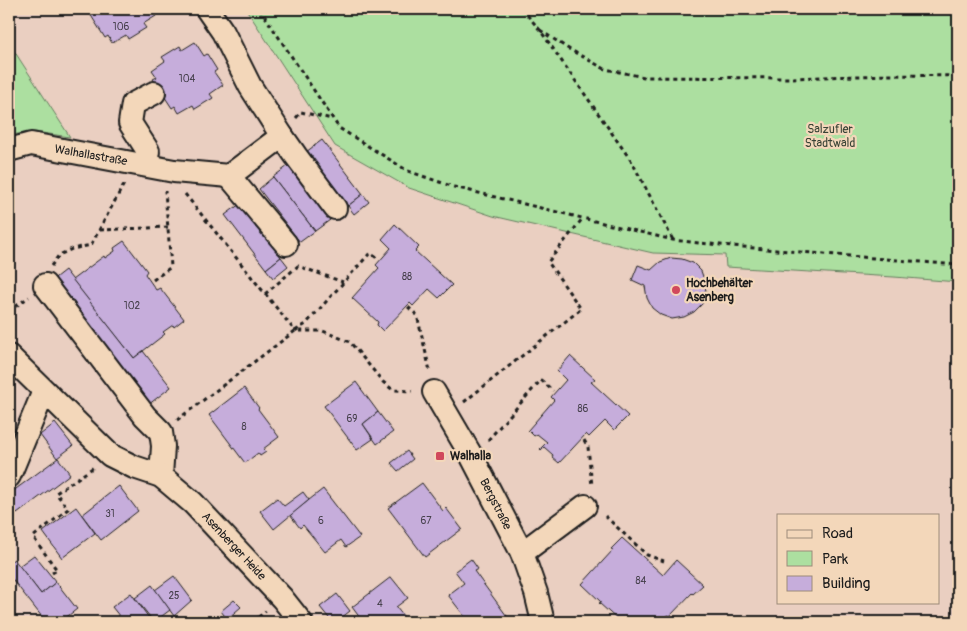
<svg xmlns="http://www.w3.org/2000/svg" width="967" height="631" font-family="Pangolin,sans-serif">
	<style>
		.green { fill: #acdfa0; stroke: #647e5e }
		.building { fill: #c6addb; stroke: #1c1c1c }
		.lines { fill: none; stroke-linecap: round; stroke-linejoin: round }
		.minor-casing { stroke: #1c1c1c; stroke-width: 26 }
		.path { stroke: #1c1c1c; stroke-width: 3; stroke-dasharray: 4 4; stroke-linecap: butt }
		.minor { stroke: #f3d7ba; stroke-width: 22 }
		.poi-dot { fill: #d1495b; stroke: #f3d7ba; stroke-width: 2 }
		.labels { text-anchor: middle; stroke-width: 4.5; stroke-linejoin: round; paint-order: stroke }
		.number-label { font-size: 10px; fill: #46404c }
		.park-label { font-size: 12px; fill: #394336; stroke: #f3d7ba }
		.street-label { font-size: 12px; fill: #1c1c1c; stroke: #f3d7ba }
		.poi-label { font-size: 12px; font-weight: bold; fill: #1c1c1c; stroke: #f3d7ba; text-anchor: start }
	</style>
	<rect width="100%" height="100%" fill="#eacfc1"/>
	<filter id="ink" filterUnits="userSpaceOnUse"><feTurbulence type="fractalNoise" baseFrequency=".02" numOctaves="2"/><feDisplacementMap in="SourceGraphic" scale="10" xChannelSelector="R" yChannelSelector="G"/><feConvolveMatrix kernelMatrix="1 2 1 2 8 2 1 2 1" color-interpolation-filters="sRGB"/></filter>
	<g filter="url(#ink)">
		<g class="green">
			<path d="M246,9H958V282L894,277L726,267L725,255L653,253L493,216L409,188L335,146Z"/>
			<path d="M9,43L70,137L35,132L9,135Z"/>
		</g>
		<g class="building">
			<path d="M87,9H152L156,16L143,24L146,28L128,39L126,35L112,43L108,36L105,38Z"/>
			<path d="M195,42L204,56L207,54L217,70L214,72L223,85L210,94L213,98L195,109L193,105L179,113L175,106L172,108L153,79L157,77L152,70L165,61L162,57L180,46L182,50Z"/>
			<path d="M322,140L363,194L348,206L306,152Z"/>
			<path d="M288,166L330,220L315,231L273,177Z"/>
			<path d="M273,177L315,231L300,242L259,189Z"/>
			<path d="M363,194L369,202L354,214L348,206Z"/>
			<path d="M240,204L281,257L266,269L225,215Z"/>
			<path d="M395,224L419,247L415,251L452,285L439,298L429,289L413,306L410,303L383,331L377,325L378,322L352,298L379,268L376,265L391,248L382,239Z"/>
			<path d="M124,241L147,271L145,274L156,290L160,288L184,319L174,327L173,325L163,332L165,334L134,358L72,280L104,256L105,258L115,251L114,248Z"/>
			<path d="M281,257L288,266L273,278L266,269Z"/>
			<path d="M671,258L682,259L693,263L701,271L705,282L706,293L702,304L694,312L684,317L672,319L661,315L652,308L647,298L645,286L632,280L638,265L651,270L660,262Z"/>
			<path d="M65,270L134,358L143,351L171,387L148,405L51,281Z"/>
			<path d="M570,356L595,379L591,382L628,416L614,430L605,421L589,437L586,434L559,463L552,457L553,455L544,447L541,450L540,449L547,442L537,434L534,436L528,430L554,400L551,397L566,380L557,371Z"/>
			<path d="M356,382L378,412L363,424L373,439L357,450L324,406Z"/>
			<path d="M244,388L259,408L258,409L279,437L263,449L266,452L260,456L258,453L245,463L209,415Z"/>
			<path d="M378,412L393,432L377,444L363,424Z"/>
			<path d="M55,423L73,446L57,458L40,435Z"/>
			<path d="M407,451L413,459L398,471L391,463Z"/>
			<path d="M58,458L70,474L17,514L9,503V494Z"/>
			<path d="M422,483L443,511L446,508L462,529L425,557L388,508Z"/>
			<path d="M119,486L138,511L101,540L82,515Z"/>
			<path d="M323,489L360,537L346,547L341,540L325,552L303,525L300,528L290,515Z"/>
			<path d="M303,492L309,500L274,529L260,511L277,498L284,506Z"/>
			<path d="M76,507L95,533L62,558L43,532Z"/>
			<path d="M622,538L663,575L676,560L703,585L693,594L692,593L670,616L668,615L661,622H620L599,603L601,602L582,584L613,550L611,549Z"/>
			<path d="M34,555L56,582L41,594L19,566Z"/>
			<path d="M14,559L41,594L56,582L77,609L60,622H46L9,575V563Z"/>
			<path d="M471,559L478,569L474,571L509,619L504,622H469L448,595L464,583L455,571Z"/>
			<path d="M174,576L192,600L174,616L155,590Z"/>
			<path d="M391,577L408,598L396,607L408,622H363L352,607Z"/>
			<path d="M152,585L170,610L154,622L135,598Z"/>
			<path d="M131,593L149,618L144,622H124L112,607Z"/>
			<path d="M337,594L350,611L336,622H332L320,607Z"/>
			<path d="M234,600L241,607L227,619L221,611Z"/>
		</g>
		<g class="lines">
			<defs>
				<g id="minor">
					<path d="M282,136L296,156L335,208"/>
					<path d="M9,150L31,144L174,171L229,176L282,136L250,86L223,32L207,9"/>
					<path d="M146,165L148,151L130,123L133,104L154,93"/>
					<path d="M229,176L286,244"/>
					<path d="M45,285L145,416L161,432L163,446L161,476"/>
					<path d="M9,356L110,455L134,467L161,476L193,503L282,598L301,622"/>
					<path d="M434,392L472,457L522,553L536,593L543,622"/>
					<path d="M9,476L44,391"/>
					<path d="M522,553L585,506"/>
				</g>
			</defs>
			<use href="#minor" class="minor-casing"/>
			<g class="path">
				<path d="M260,9L339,128L408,171L454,187L673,240L699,243L776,250L958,265"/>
				<path d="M522,9L540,30L632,162L673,240"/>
				<path d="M540,30L567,48L605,69L644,77L789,78L892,75L958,76"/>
				<path d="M296,118L301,112L332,119"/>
				<path d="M185,194L295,331L306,324L370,253L377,258"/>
				<path d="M100,230L168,227"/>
				<path d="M51,266L59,255L72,249L91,245L124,184"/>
				<path d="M153,280L171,267L165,191"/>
				<path d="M265,294L298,266L343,282"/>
				<path d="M408,307L417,315L430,371"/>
				<path d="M9,311L29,297"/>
				<path d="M464,402L581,309L548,262L583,218"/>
				<path d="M177,420L295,331H323L350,342L383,382L393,390L412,391"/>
				<path d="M488,440L541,380L553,391"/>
				<path d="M584,440L588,447L592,486"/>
				<path d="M605,516L647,555L664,561"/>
				<path d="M52,573L57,570L33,537L68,509L56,493L94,467"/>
				<path d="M252,622L266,611"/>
			</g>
			<use href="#minor" class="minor"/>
		</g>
	</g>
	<g class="poi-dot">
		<circle cx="676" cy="290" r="5"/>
		<rect x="435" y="451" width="10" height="10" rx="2.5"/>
	</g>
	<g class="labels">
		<g class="number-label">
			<text x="121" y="30">106</text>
			<text x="187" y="82">104</text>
			<text x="407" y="280">88</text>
			<text x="132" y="309">102</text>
			<text x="583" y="412">86</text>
			<text x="352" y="422">69</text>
			<text x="244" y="430">8</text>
			<text x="110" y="517">31</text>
			<text x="321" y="524">6</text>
			<text x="426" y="524">67</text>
			<text x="641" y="584">84</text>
			<text x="174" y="599">25</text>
			<text x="380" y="607">4</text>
		</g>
		<g class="park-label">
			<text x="830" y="133">Salzufler<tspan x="830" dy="14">Stadtwald</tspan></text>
		</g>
		<g class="street-label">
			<text transform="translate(91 155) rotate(10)" y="4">Walhallastraße</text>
			<text transform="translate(496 504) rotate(63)" y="4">Bergstraße</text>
			<text transform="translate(234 546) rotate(47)" y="4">Asenberger Heide</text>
		</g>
		<g class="poi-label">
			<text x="686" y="287">Hochbehälter<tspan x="686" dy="14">Asenberg</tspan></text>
			<text x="450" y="460">Walhalla</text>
		</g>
	</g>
	<rect width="967" height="631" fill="none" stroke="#f3d7ba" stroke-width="30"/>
	<rect x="15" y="15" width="937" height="601" fill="none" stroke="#1c1c1c" stroke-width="2" filter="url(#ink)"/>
	<rect x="777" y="514" width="162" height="90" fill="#f3d7ba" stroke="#9d8c7b"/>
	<rect x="787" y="530" width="25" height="8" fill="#f3d7ba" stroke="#9d8c7b"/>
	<text x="822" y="538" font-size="15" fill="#1c1c1c">Road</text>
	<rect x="787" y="551" width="25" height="15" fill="#acdfa0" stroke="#9d8c7b"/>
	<text x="822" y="564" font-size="15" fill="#1c1c1c">Park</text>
	<rect x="787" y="576" width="25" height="15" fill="#c6addb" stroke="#9d8c7b"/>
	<text x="822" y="588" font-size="15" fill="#1c1c1c">Building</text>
</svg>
